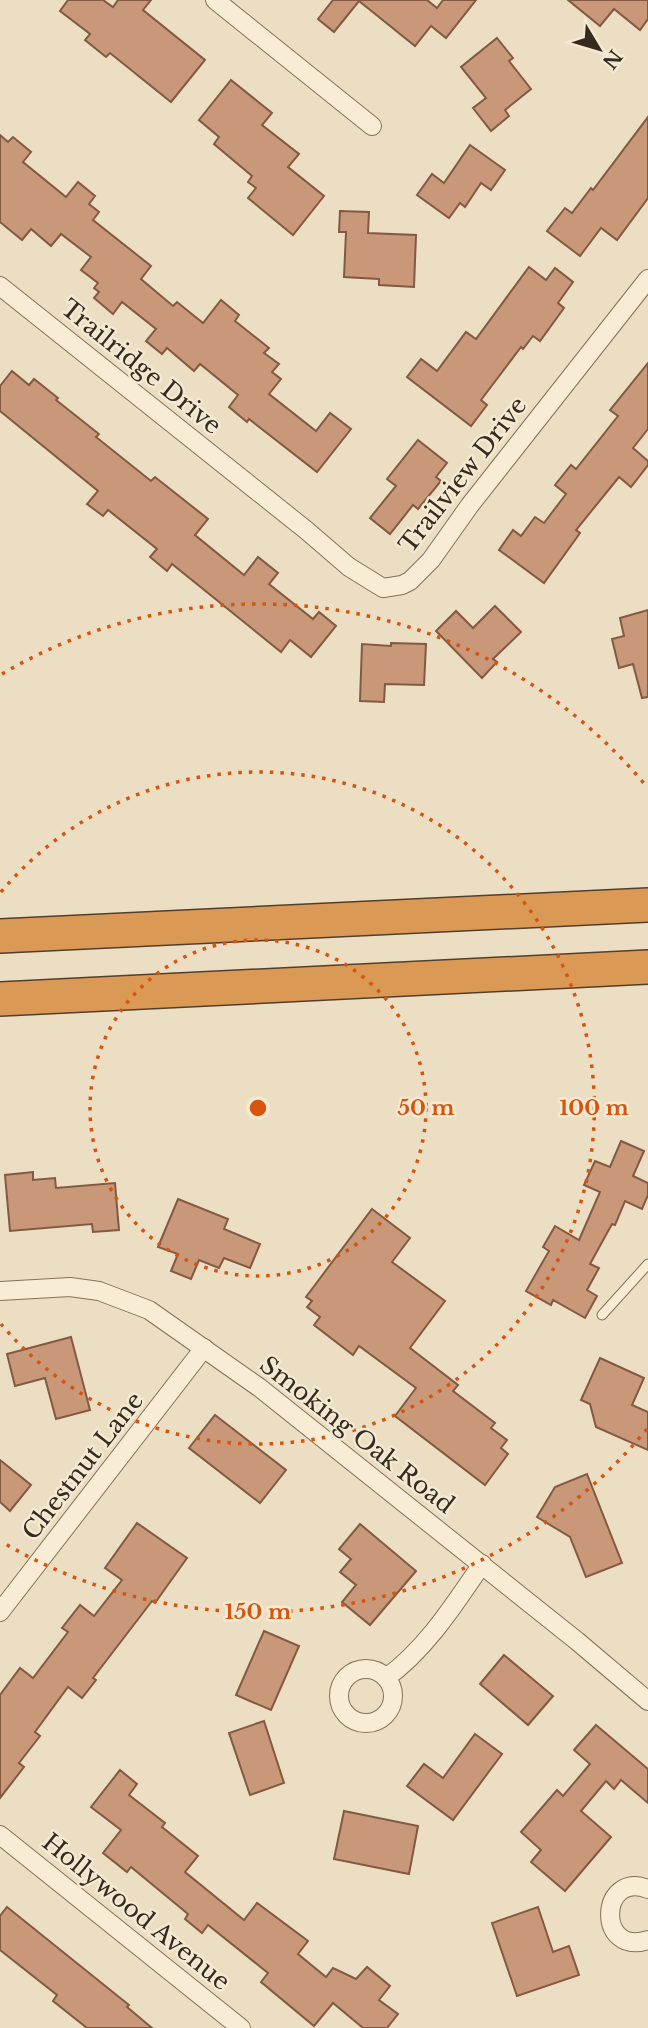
<svg xmlns="http://www.w3.org/2000/svg" width="648" height="2028" font-family="'Libre Baskerville',serif">
	<style>
		.building { fill: #c99879; stroke: #845941; stroke-width: 2 }
		.lines { fill: none; stroke-linecap: round; stroke-linejoin: round }
		.lane-casing { stroke: #86705a; stroke-width: 11 }
		.street-casing { stroke: #86705a; stroke-width: 20 }
		.highway-casing { stroke: #533e2e; stroke-width: 36 }
		.lane { stroke: #f8ecd5; stroke-width: 9 }
		.street { stroke: #f8ecd5; stroke-width: 18 }
		.highway { stroke: #da9a55; stroke-width: 33 }
		.ring { fill: none; stroke: #d6540e; stroke-width: 3.5; stroke-dasharray: 3.5 7 }
		.labels { text-anchor: middle; stroke-width: 5; stroke-linejoin: round; paint-order: stroke }
		.street-label { font-size: 24px; fill: #36291e; stroke: #f4e9d2 }
		.centre { fill: #d6540e; stroke: #f4e9d2; stroke-width: 3.5 }
		.ring-label { font-size: 21px; text-anchor: middle; font-weight: bold; fill: #d6540e; stroke: #f4e9d2; stroke-width: 5; stroke-linejoin: round; paint-order: stroke }
	</style>
	<rect width="100%" height="100%" fill="#ecdec2"/>
	<g class="building">
		<path d="M68,0H103L113,7L118,0H151L143,10L205,60L171,102L110,53L106,57L85,40L90,34L60,11Z"/>
		<path d="M333,0H427L437,8L443,0H476L446,38L431,26L415,46L359,1L334,32L318,19Z"/>
		<path d="M568,0H648V19L640,30L614,9L600,26Z"/>
		<path d="M497,38L513,58L509,61L531,89L505,110L509,116L491,131L473,108L486,98L461,67Z"/>
		<path d="M231,80L272,113L262,125L299,154L288,167L324,196L293,235L248,198L256,188L248,182L252,176L214,144L219,137L199,120Z"/>
		<path d="M648,117V198L617,240L601,228L580,256L547,231L565,208L572,213L591,188L593,190Z"/>
		<path d="M0,135L8,142L13,137L31,152L23,162L66,197L78,182L95,196L89,204L99,212L93,220L151,266L141,279L173,306L177,302L203,323L221,300L239,315L235,321L269,348L264,353L279,364L272,372L281,379L269,394L316,431L330,413L351,429L317,472L249,419L247,422L229,407L238,395L200,364L194,371L167,348L162,354L146,341L156,329L122,302L113,314L94,298L99,292L94,288L98,283L81,270L91,257L61,234L51,246L31,229L22,240L0,222Z"/>
		<path d="M470,145L505,170L491,190L481,183L465,207L460,203L449,218L417,195L432,174L444,183Z"/>
		<path d="M340,211L369,212L368,233L416,235L414,287L379,285V279L344,277L346,232H339Z"/>
		<path d="M529,267L546,280L555,268L573,282L558,303L564,308L540,341L533,336L523,349L521,347L481,400L487,405L471,426L407,377L421,359L437,371L466,332L476,339Z"/>
		<path d="M648,363V429L633,448L648,461V465L631,487L619,477L576,530L580,533L544,583L499,550L513,530L521,536L535,517L544,523L566,494L555,485L571,465L576,469L618,416L610,410Z"/>
		<path d="M12,371L29,385L34,379L58,398L56,400L99,434L96,437L151,481L155,477L208,519L195,535L244,575L258,557L278,573L269,584L313,619L319,612L336,626L311,657L290,640L281,652L172,564L167,571L150,557L157,549L108,510L103,516L87,504L98,491L0,411V386Z"/>
		<path d="M418,440L447,463L436,477L441,481L418,509L413,505L390,534L370,518L396,486L387,479Z"/>
		<path d="M495,606L521,632L493,659L497,662L482,678L436,631L456,611L473,628Z"/>
		<path d="M648,610V697L642,698L633,664L619,668L612,639L624,636L620,618Z"/>
		<path d="M391,643L426,644L424,685L385,684L384,702L360,701L362,644L391,646Z"/>
		<path d="M621,1141L644,1151L633,1176L648,1183V1195L642,1209L625,1201L615,1225L612,1224L590,1264L599,1268L587,1290L597,1296L585,1318L553,1300L551,1305L526,1291L549,1251L543,1247L555,1226L579,1240L600,1192L584,1185L595,1161L610,1167Z"/>
		<path d="M33,1172V1180L55,1178L56,1188L115,1183L119,1230L93,1232L92,1224L10,1231L5,1175Z"/>
		<path d="M178,1199L228,1219L224,1229L260,1244L250,1268L224,1258L219,1268L199,1260L191,1279L171,1271L178,1254L158,1247Z"/>
		<path d="M372,1209L410,1238L392,1262L445,1301L410,1348L458,1385L453,1391L495,1423L491,1428L507,1440L501,1448L508,1454L485,1485L395,1416L416,1388L359,1346L353,1355L314,1325L320,1317L307,1307L312,1301L306,1297Z"/>
		<path d="M71,1337L90,1410L56,1419L45,1378L15,1386L7,1354Z"/>
		<path d="M600,1358L644,1378L632,1405L648,1412V1450L596,1427L590,1404L581,1400Z"/>
		<path d="M215,1415L286,1470L260,1503L189,1448Z"/>
		<path d="M0,1460L31,1485L10,1511L0,1502Z"/>
		<path d="M587,1474L622,1563L586,1577L570,1537L537,1517L555,1487Z"/>
		<path d="M137,1523L187,1558L155,1603L152,1601L93,1678L96,1680L82,1698L68,1687L35,1732L40,1736L19,1763L24,1767L0,1798V1695L20,1668L33,1678L68,1632L62,1628L80,1605L94,1616L122,1580L105,1568Z"/>
		<path d="M360,1524L416,1571L370,1625L342,1602L356,1585L340,1572L351,1559L339,1549Z"/>
		<path d="M264,1631L299,1646L271,1710L236,1695Z"/>
		<path d="M504,1655L553,1696L528,1725L480,1684Z"/>
		<path d="M264,1721L284,1783L250,1795L229,1733Z"/>
		<path d="M596,1725L648,1769V1803L621,1780L614,1789L606,1781L581,1811L611,1837L565,1891L531,1862L541,1850L521,1832L557,1790L563,1796L590,1764L574,1750Z"/>
		<path d="M475,1734L502,1754L453,1820L407,1786L424,1764L443,1778Z"/>
		<path d="M120,1770L137,1784L129,1795L165,1823L162,1827L198,1856L185,1872L244,1920L257,1903L308,1941L298,1954L326,1977L333,1968L356,1979L367,1967L390,1986L379,2000L398,2014L387,2028H363L333,2003L314,2026L261,1982L268,1973L208,1925L202,1933L185,1919L188,1914L131,1867L127,1872L103,1853L121,1830L91,1807Z"/>
		<path d="M344,1811L418,1826L409,1874L334,1859Z"/>
		<path d="M7,1907L129,2005L127,2007L152,2028H87L53,2001L57,1995L0,1950V1916Z"/>
		<path d="M538,1907L553,1952L569,1946L579,1975L517,1996L492,1923Z"/>
	</g>
	<g class="lines">
		<defs>
			<path id="lane" d="M602,1315L648,1264"/>
			<g id="street">
				<path d="M215,0L372,126"/>
				<path d="M0,286L306,530L349,567L383,588L402,585L410,581L431,560L470,505L648,279"/>
				<path d="M0,1291L70,1287L99,1291L149,1310L260,1388L577,1641L648,1701"/>
				<path d="M0,1612L204,1348"/>
				<circle cx="366" cy="1696" r="27"/>
				<path d="M386,1678C426,1649 454,1605 482,1564"/>
				<path d="M0,1835L241,2028"/>
				<path d="M648,1889C599,1870 596,1957 648,1940"/>
			</g>
			<g id="highway">
				<path d="M0,936L648,905"/>
				<path d="M0,999L648,967"/>
			</g>
		</defs>
		<use href="#lane" class="lane-casing"/>
		<use href="#street" class="street-casing"/>
		<use href="#highway" class="highway-casing"/>
		<use href="#lane" class="lane"/>
		<use href="#street" class="street"/>
		<use href="#highway" class="highway"/>
	</g>
	<g class="ring">
		<circle cx="258" cy="1108" r="168"/>
		<path d="M1 892A336 336 0 1 1 1 1324"/>
		<path d="M647 1429A504 504 0 0 1 2 1542M2 674A504 504 0 0 1 647 787"/>
	</g>
	<g class="labels">
		<g class="street-label">
			<text transform="translate(141 367) rotate(39)" y="8">Trailridge Drive</text>
			<text transform="translate(463 475) rotate(-52)" y="8">Trailview Drive</text>
			<text transform="translate(357 1435) rotate(38)" y="8">Smoking Oak Road</text>
			<text transform="translate(83 1466) rotate(-52)" y="8">Chestnut Lane</text>
			<text transform="translate(136 1912) rotate(39)" y="8">Hollywood Avenue</text>
		</g>
	</g>
	<circle cx="258" cy="1108" r="10" class="centre"/>
	<g class="ring-label">
		<text x="426" y="1115">50 m</text>
		<text x="594" y="1115">100 m</text>
		<text x="258" y="1619">150 m</text>
	</g>
	<g transform="translate(599 49) rotate(128)" stroke="#f4e9d2" stroke-width="5" paint-order="stroke">
	<path d="M0-5L12 26L0 18L-12 26Z" fill="#36291e"/>
	<text y="-10" font-size="19" font-weight="bold" text-anchor="middle" fill="#36291e">N</text>
	</g>
</svg>
